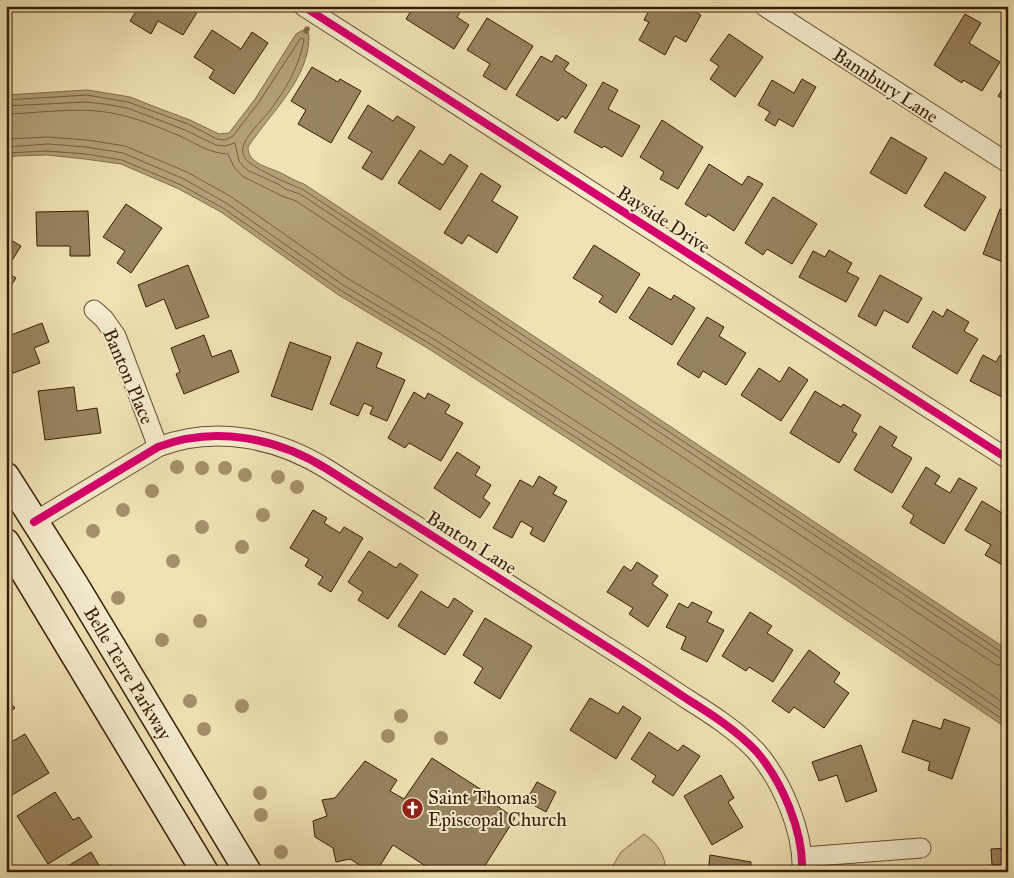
<svg xmlns="http://www.w3.org/2000/svg" width="1014" height="878" font-family="'IM FELL Great Primer',serif">
	<style>
		.green { fill: #d1c096; stroke: #856e4e }
		.water { fill: #b29f78; stroke: #826b4a }
		.lines { fill: none; stroke-linecap: round; stroke-linejoin: round }
		.shore { stroke: #765e3e; stroke-width: 1 }
		.stream { stroke: #826b4a; stroke-width: 5.5 }
		.building { fill: #988360; stroke: #391c05 }
		.street-casing { stroke: #674e31; stroke-width: 21 }
		.secondary-casing { stroke: #391c05; stroke-width: 29 }
		.street { stroke: #f5ecce; stroke-width: 19 }
		.secondary { stroke: #f5ecce; stroke-width: 26 }
		.cycleway-casing { stroke: #f5ecce; stroke-width: 11 }
		.cycleway { stroke: #d6006c; stroke-width: 8 }
		.tree { fill: #a5906b }
		.labels { text-anchor: middle; stroke-width: 4; stroke-linejoin: round; paint-order: stroke }
		.street-label { font-size: 19px; fill: #391c05; stroke: #f5ecce }
		.poi-label { font-size: 19px; fill: #391c05; stroke: #f5ecce; text-anchor: start }
	</style>
	<rect width="100%" height="100%" fill="#f0e2b4"/>
	<filter id="stains"><feTurbulence type="fractalNoise" baseFrequency=".004" numOctaves="4"/><feColorMatrix values="0 0 0 0 .2 0 0 0 0 .09 0 0 0 0 .02 0 0 0 .5 -.17"/></filter>
	<radialGradient id="worn" r=".72"><stop offset=".6" stop-color="#630" stop-opacity="0"/><stop offset="1" stop-color="#630" stop-opacity=".3"/></radialGradient>
	<path class="green" d="M644,834C657,842 666,857 666,872H609L621,852Z"/>
	<path class="water" d="M303,30L308,32L309,36C309,80 270,113 248,147C248,165 270,167 283,174C290,178 296,181 304,184L1008,650V729L784,578L429,349L337,294L221,212L179,189L121,164L85,159L47,155L16,156L6,158V95L87,90L106,93L130,97L158,108L190,120L219,134L229,133L255,99L296,34Z"/>
	<g class="lines">
		<g class="shore">
			<path d="M6,100L87,95L128,102L188,124L217,139L225,140L233,136L259,102L300,39L303,38L304,40C299,67 285,91 268,113C261,121 245,137 243,147C242,150 243,155 245,158C250,167 291,185 302,189L1003,653L1008,654"/>
			<path d="M6,106L86,102L104,104L127,108L154,118L185,130L216,145L225,146L235,143L239,161L247,170L278,184L285,189L300,194L1000,658L1008,660"/>
			<path d="M6,114C46,113 85,105 125,116C144,121 164,129 182,137C199,145 209,153 228,154L234,167L242,176L282,196L296,201L995,664L1008,667"/>
			<path d="M6,139L48,137L87,140L125,146L187,172L230,196L347,278L439,333L794,562L1008,706"/>
			<path d="M6,147L48,144L86,147L123,153L184,179L226,203L343,285L435,340L790,568L1008,715"/>
			<path d="M6,153L47,151L86,154L122,160L181,185L223,208L340,290L432,345L787,573L1008,723"/>
		</g>
		<path class="stream" d="M306,31L307,29"/>
	</g>
	<g class="building">
		<path d="M139,6H201L183,35L158,21L151,34L130,21Z"/>
		<path d="M414,6H458L462,9L457,17L469,25L454,49L406,19Z"/>
		<path d="M651,6H684L701,15L686,42L675,36L665,55L639,40L649,22L644,20Z"/>
		<path d="M965,14L981,23L969,43L1000,62L982,91L963,80L962,83L934,65Z"/>
		<path d="M487,18L533,46L506,90L483,76L490,64L467,50Z"/>
		<path d="M212,30L241,49L252,32L268,43L234,94L209,78L214,70L194,57Z"/>
		<path d="M729,34L763,57L735,97L710,79L719,66L710,60Z"/>
		<path d="M556,55L569,63L564,70L587,85L566,119L562,116L558,121L516,95L541,56L552,62Z"/>
		<path d="M312,67L338,82L340,79L361,91L331,143L298,124L306,110L291,101Z"/>
		<path d="M802,79L816,87L793,127L779,119L775,126L765,120L770,112L758,105L772,80L794,93Z"/>
		<path d="M1008,81V102L998,96Z"/>
		<path d="M603,82L618,90L608,109L640,126L622,157L604,146L602,148L574,132Z"/>
		<path d="M368,105L393,121L397,116L415,127L382,180L362,168L372,152L348,138Z"/>
		<path d="M662,120L703,147L678,189L660,179L664,172L640,157Z"/>
		<path d="M891,137L927,158L906,194L870,173Z"/>
		<path d="M420,150L443,165L450,154L468,166L440,210L398,183Z"/>
		<path d="M709,164L742,185L748,176L763,184L734,231L708,214L706,217L685,204Z"/>
		<path d="M945,172L986,197L965,231L924,206Z"/>
		<path d="M481,173L501,186L492,201L518,217L497,253L468,235L462,244L444,233Z"/>
		<path d="M773,197L817,224L792,264L767,249L763,255L745,243Z"/>
		<path d="M126,204L162,228L131,273L117,263L125,251L103,237Z"/>
		<path d="M1000,209L1008,212V264L983,254Z"/>
		<path d="M88,211L90,256H70V246H37L36,212Z"/>
		<path d="M6,237L21,246L6,270Z"/>
		<path d="M594,245L640,274L616,313L599,302L603,296L573,278Z"/>
		<path d="M829,250L852,263L847,272L859,278L846,302L799,277L813,251L825,257Z"/>
		<path d="M188,265L209,317L176,329L164,299L146,307L138,285Z"/>
		<path d="M6,272L16,278L6,293Z"/>
		<path d="M880,275L922,298L908,323L884,310L876,326L858,316Z"/>
		<path d="M649,287L671,300L674,295L695,308L672,345L629,318Z"/>
		<path d="M947,309L969,322L964,331L978,339L957,374L912,347L933,311L943,317Z"/>
		<path d="M707,317L724,327L719,336L746,353L726,385L703,371L699,378L677,364Z"/>
		<path d="M42,323L49,342L34,348L40,363L11,374L6,362V337Z"/>
		<path d="M204,335L212,357L231,350L239,372L184,394L176,374L180,372L171,348Z"/>
		<path d="M290,342L331,357L312,410L271,396Z"/>
		<path d="M357,342L382,353L376,367L405,380L387,421L370,414L373,407L364,403L358,416L330,404Z"/>
		<path d="M983,355L996,362L1000,355L1008,359V400L970,381Z"/>
		<path d="M789,367L808,380L781,421L741,395L759,368L780,382Z"/>
		<path d="M74,387L77,411L97,408L101,433L45,440L38,391Z"/>
		<path d="M815,391L841,407L843,404L861,415L852,431L857,434L839,463L790,433Z"/>
		<path d="M414,392L425,399L428,393L450,405L445,413L463,423L441,461L409,443L405,448L388,438Z"/>
		<path d="M880,426L897,437L892,446L912,458L892,493L854,470Z"/>
		<path d="M457,452L480,467L475,475L491,485L483,498L490,503L480,518L434,488Z"/>
		<path d="M926,467L940,476L935,484L950,493L959,478L977,488L944,544L910,523L914,515L902,507Z"/>
		<path d="M539,476L557,487L553,494L567,501L544,542L530,534L533,528L521,521L512,538L493,528L520,480L533,487Z"/>
		<path d="M982,501L1007,516L1008,515V568L985,555L991,545L965,530Z"/>
		<path d="M313,510L327,518L324,523L340,533L344,527L363,538L331,592L318,584L323,577L305,566L309,559L290,548Z"/>
		<path d="M369,551L396,568L400,563L418,575L388,619L358,600L363,592L348,582Z"/>
		<path d="M637,562L658,576L652,584L668,595L648,627L629,614L633,608L607,592L624,566L631,571Z"/>
		<path d="M421,591L448,608L454,598L473,611L445,655L398,626Z"/>
		<path d="M692,602L712,612L707,622L724,630L707,662L681,649L686,637L666,627L679,603L688,608Z"/>
		<path d="M750,612L772,626L767,633L793,650L773,682L749,667L746,671L722,656Z"/>
		<path d="M485,618L532,646L500,699L474,683L483,668L463,655Z"/>
		<path d="M809,650L840,673L834,682L849,693L824,728L794,707L789,713L772,701Z"/>
		<path d="M6,698L15,708L6,715Z"/>
		<path d="M590,698L618,714L623,706L641,718L616,759L570,730Z"/>
		<path d="M944,719L970,728L952,779L928,770L930,762L902,752L913,720L941,729Z"/>
		<path d="M649,732L678,751L683,745L700,756L673,796L652,782L656,776L631,759Z"/>
		<path d="M25,734L49,773L12,795L6,785V745Z"/>
		<path d="M861,745L877,791L846,802L837,775L819,781L812,762Z"/>
		<path d="M432,758L488,794L485,798L515,818L481,872H435L393,845L376,872H371L350,859L336,862L333,848L315,837L313,821L327,816L322,800L335,798L365,761L397,780L390,791L404,799Z"/>
		<path d="M721,775L734,798L728,802L743,827L712,845L684,796Z"/>
		<path d="M537,782L556,792L546,812L526,801Z"/>
		<path d="M55,792L73,820L79,817L92,837L48,864L17,816Z"/>
		<path d="M1008,848V872H1004V865H992L991,849Z"/>
		<path d="M91,852L102,870L111,865L115,872H58Z"/>
		<path d="M710,855L751,862L750,872H708Z"/>
	</g>
	<g class="lines">
		<defs>
			<g id="street">
				<path d="M303,6L1008,459"/>
				<path d="M764,6L1008,163"/>
				<path d="M94,310L104,319L116,336L158,447"/>
				<path d="M34,522L158,447C215,425 277,438 327,469C426,532 525,594 623,657C645,671 666,685 687,699C711,714 736,730 756,751C782,781 804,832 802,872"/>
				<path d="M803,857L921,848"/>
			</g>
			<g id="secondary">
				<path id="s1" d="M6,476L74,583L248,872"/>
				<path d="M6,542L205,872"/>
			</g>
		</defs>
		<use href="#street" class="street-casing"/>
		<use href="#secondary" class="secondary-casing"/>
		<use href="#street" class="street"/>
		<use href="#secondary" class="secondary"/>
		<defs>
			<g id="cycleway">
				<path d="M303,6L1008,459"/>
				<path d="M34,522L158,447C215,425 277,438 327,469C426,532 525,594 623,657C645,671 666,685 687,699C711,714 736,730 756,751C782,781 804,832 802,872"/>
			</g>
		</defs>
		<use href="#cycleway" class="cycleway-casing"/>
		<use href="#cycleway" class="cycleway"/>
	</g>
	<g class="tree">
		<circle cx="177" cy="467" r="7"/>
		<circle cx="202" cy="468" r="7"/>
		<circle cx="225" cy="468" r="7"/>
		<circle cx="245" cy="475" r="7"/>
		<circle cx="278" cy="477" r="7"/>
		<circle cx="297" cy="487" r="7"/>
		<circle cx="152" cy="491" r="7"/>
		<circle cx="123" cy="510" r="7"/>
		<circle cx="263" cy="515" r="7"/>
		<circle cx="202" cy="527" r="7"/>
		<circle cx="93" cy="531" r="7"/>
		<circle cx="242" cy="547" r="7"/>
		<circle cx="173" cy="561" r="7"/>
		<circle cx="118" cy="598" r="7"/>
		<circle cx="200" cy="621" r="7"/>
		<circle cx="162" cy="640" r="7"/>
		<circle cx="190" cy="701" r="7"/>
		<circle cx="242" cy="706" r="7"/>
		<circle cx="401" cy="716" r="7"/>
		<circle cx="204" cy="729" r="7"/>
		<circle cx="388" cy="736" r="7"/>
		<circle cx="441" cy="738" r="7"/>
		<circle cx="260" cy="793" r="7"/>
		<circle cx="261" cy="815" r="7"/>
		<circle cx="281" cy="852" r="7"/>
	</g>
	<defs>
		<symbol id="church-disc" viewBox="-11 -11 22 22"><circle r="9.5" fill="#8f2418" stroke="#f5ecce"/><path d="M-1.2-6h2.4v3.5h3.3v2.4h-3.3V6h-2.4V-.1h-3.3v-2.4h3.3Z" fill="#fff"/></symbol>
	</defs>
	<g fill-rule="evenodd">
		<use href="#church-disc" x="400" y="796" width="25" height="25"/>
	</g>
	<g class="labels">
		<g class="street-label">
			<text transform="translate(886 85) rotate(33)" y="7">Bannbury Lane</text>
			<text transform="translate(664 219) rotate(33)" y="7">Bayside Drive</text>
			<text transform="translate(129 376) rotate(67)" y="7">Banton Place</text>
			<text transform="translate(472 542) rotate(32)" y="7">Banton Lane</text>
			<text dy="7" stroke="none"><textPath href="#s1" startOffset="232">Belle Terre Parkway</textPath></text>
		</g>
		<g class="poi-label">
			<text x="428" y="804">Saint Thomas<tspan x="428" dy="22">Episcopal Church</tspan></text>
		</g>
	</g>
	<rect width="1014" height="878" fill="none" stroke="#f0e2b4" stroke-width="25"/>
	<rect x="8" y="8" width="999" height="863" fill="none" stroke="#391c05" stroke-width="2.5"/>
	<rect x="12" y="12" width="989" height="853" fill="none" stroke="#391c05"/>
	<rect width="100%" height="100%" filter="url(#stains)"/>
	<rect width="100%" height="100%" fill="url(#worn)"/>
</svg>
